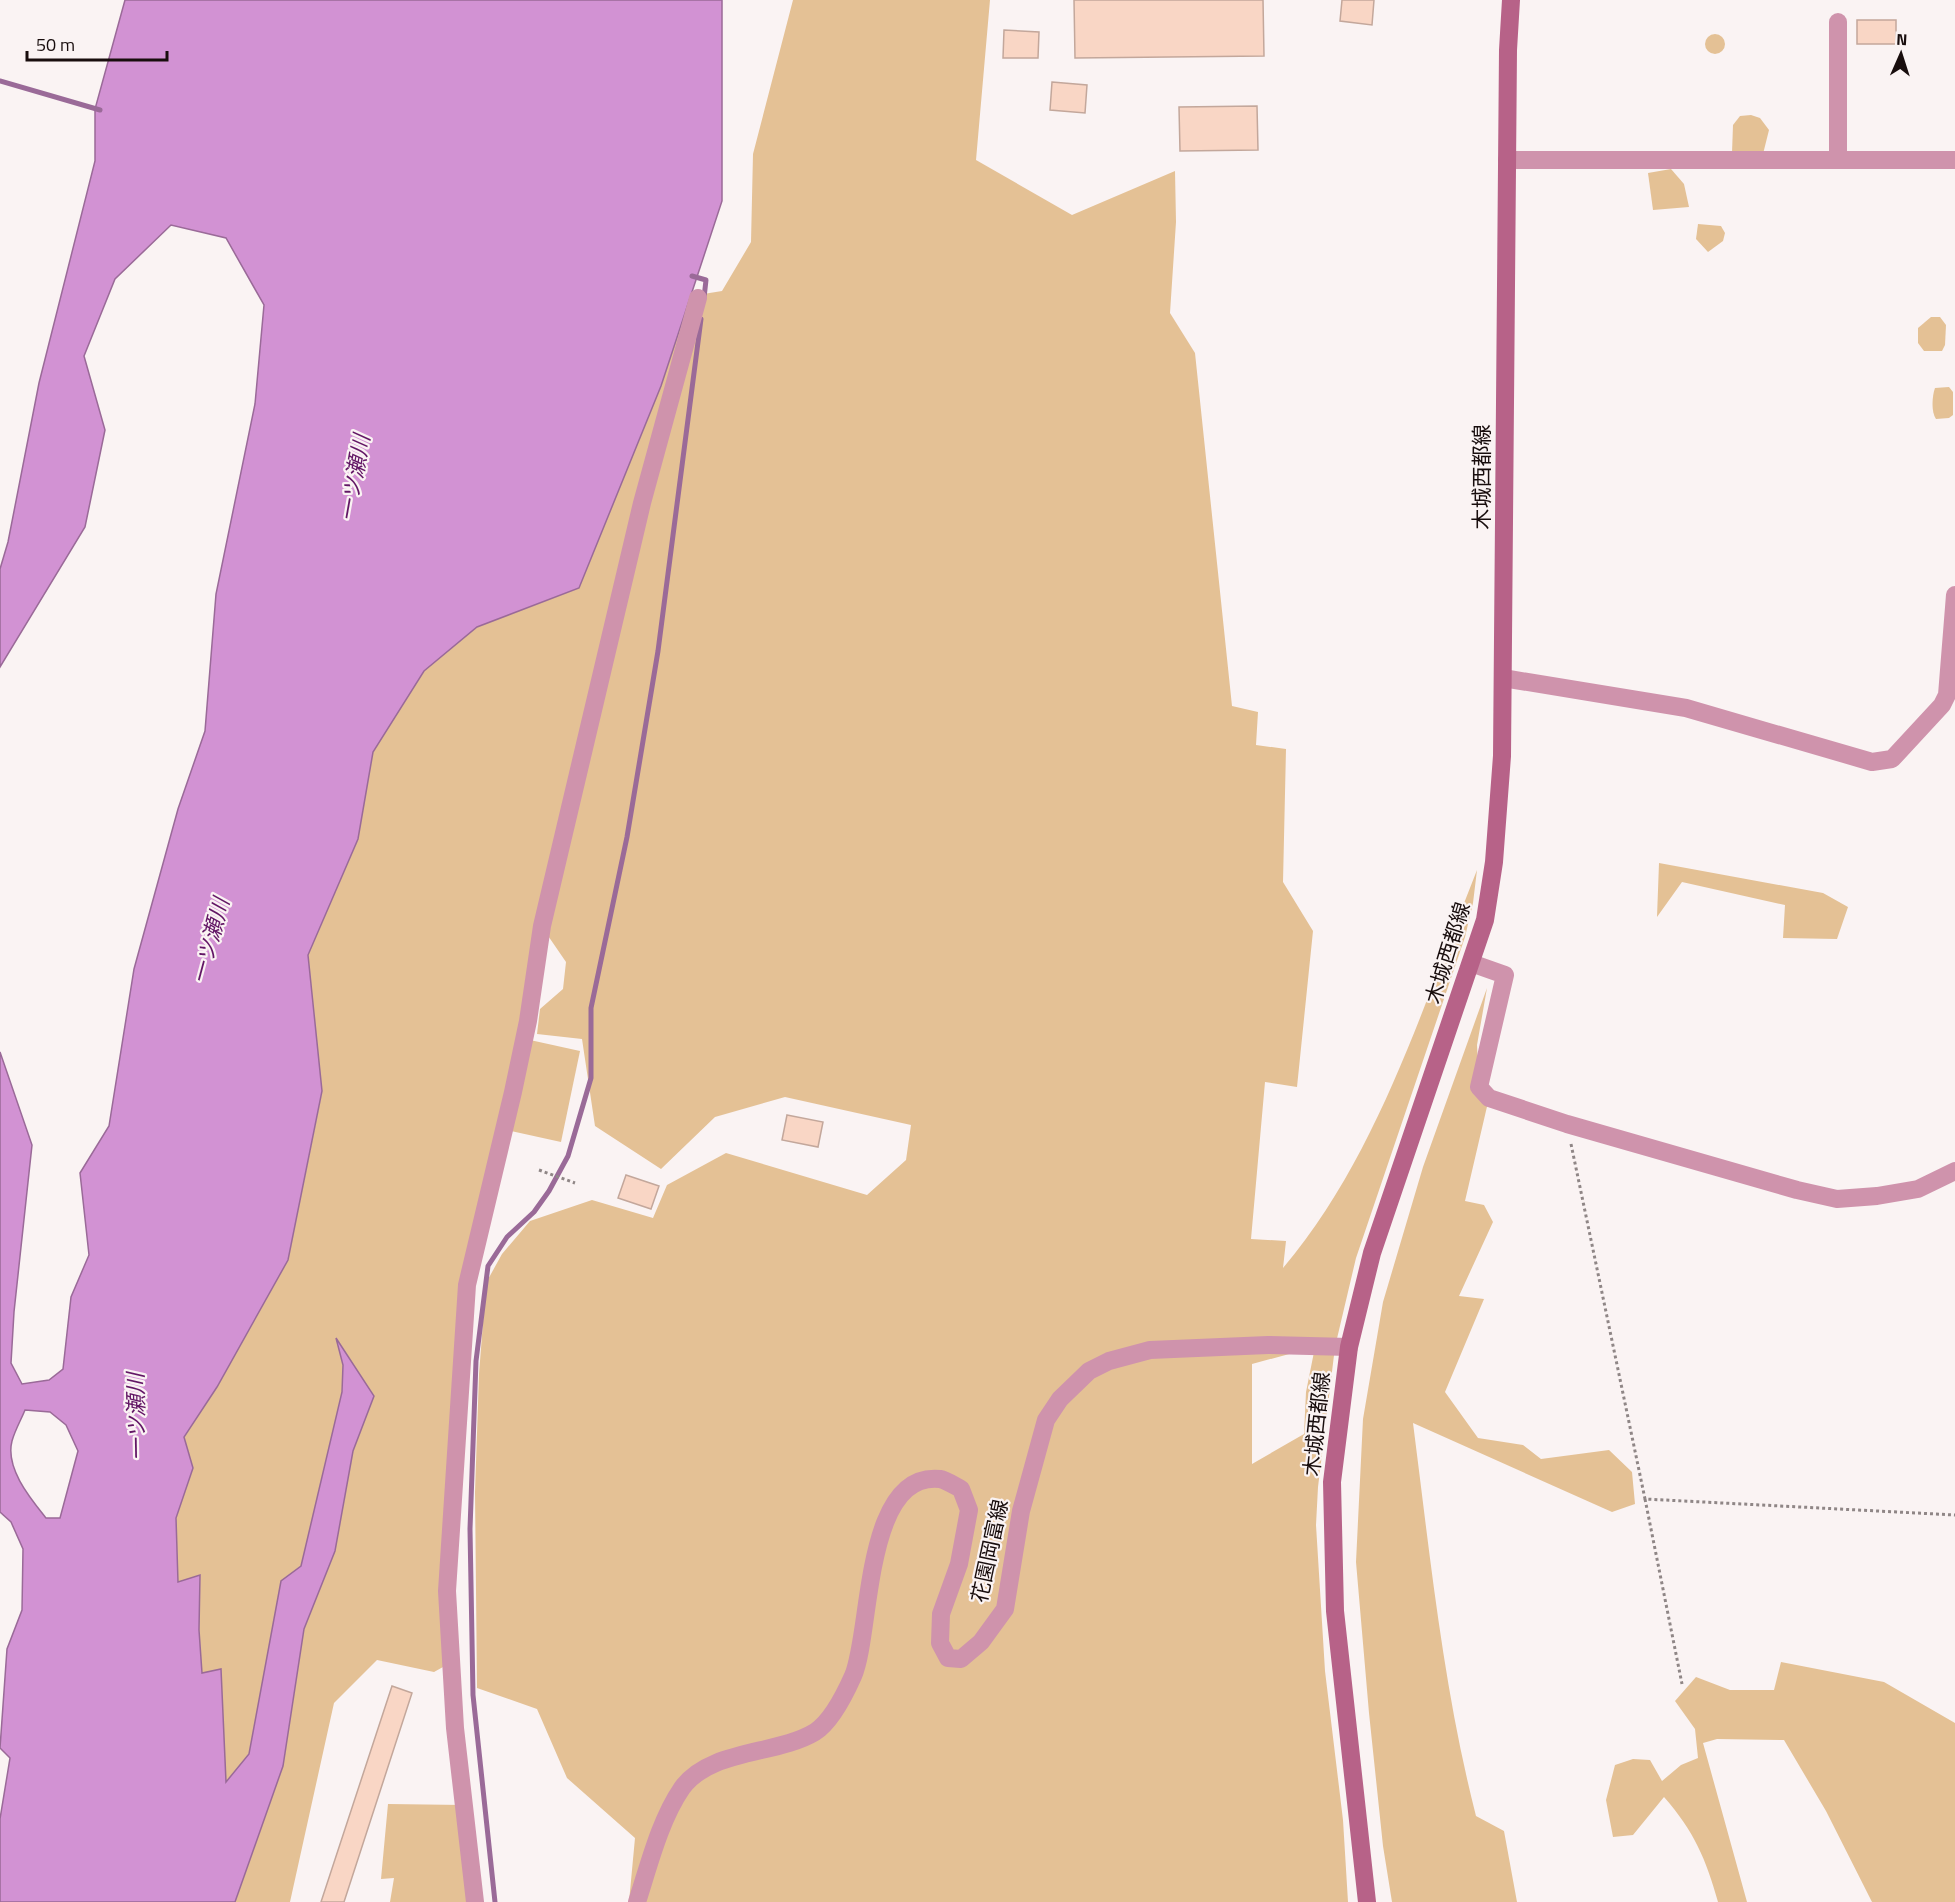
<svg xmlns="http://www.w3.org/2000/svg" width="1955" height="1902" font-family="'Titillium Web','Noto Sans JP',sans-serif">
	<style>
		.green { fill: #e4c195; fill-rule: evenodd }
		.water { fill: #d292d3; stroke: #9a6a98; stroke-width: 1.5; fill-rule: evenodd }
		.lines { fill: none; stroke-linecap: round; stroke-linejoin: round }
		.stream { stroke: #9a6a98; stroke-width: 5 }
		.building { fill: #f9d6c5; stroke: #c3a79b; stroke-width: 1.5 }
		.path { stroke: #8f8686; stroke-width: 3; stroke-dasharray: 3 3; stroke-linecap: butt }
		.street { stroke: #cf93ac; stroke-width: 18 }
		.secondary { stroke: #b76288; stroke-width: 18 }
		.labels { text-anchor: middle; stroke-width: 4.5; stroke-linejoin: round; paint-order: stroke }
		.street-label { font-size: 21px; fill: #180d0d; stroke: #faf3f3 }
		.water-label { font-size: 22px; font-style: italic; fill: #621665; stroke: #faf3f3 }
	</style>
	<rect width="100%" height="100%" fill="#faf3f3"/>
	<g class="green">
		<path d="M793,0H990L976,160L1072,215L1175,171L1176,222L1170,313L1195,353L1232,706L1258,712L1256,745L1286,749L1283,882L1313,931L1297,1087L1265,1082L1251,1239L1286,1241L1283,1268C1378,1156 1423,1005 1477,870L1473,903L1465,937L1356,1258L1335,1347L1318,1487L1316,1525L1325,1671L1343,1820L1348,1902H629L635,1838L567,1778L537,1709L477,1688L475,1492L479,1374L486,1283L502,1254L530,1221L592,1200L653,1218L667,1185L726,1153L867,1195L906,1160L911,1125L785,1097L715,1117L661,1169L595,1126L582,1039L537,1034L540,1009L563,989L566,962L542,927L467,1285L452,1662L434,1672L377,1660L334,1703L290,1902H235L283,1766L304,1629L335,1551L353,1451L374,1396L337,1340L343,1365L342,1392L301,1566L281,1581L249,1754L225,1783L221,1670L202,1674L199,1630L200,1576L178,1582L176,1518L193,1468L184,1437L217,1387L288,1260L322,1092L308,955L358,839L372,752L424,671L477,627L579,588L661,386L691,296L722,291L751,242L753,154ZM1315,1347L1306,1392L1304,1434L1252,1464V1364Z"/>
		<circle cx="1715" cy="44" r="10"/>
		<path d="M1751,115L1760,118L1769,130L1763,154L1732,153L1733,125L1740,116Z"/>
		<path d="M1671,169L1684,184L1689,207L1653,210L1648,173Z"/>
		<path d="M1698,224L1721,226L1725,233L1723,241L1708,252L1696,239Z"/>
		<path d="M1931,317H1940L1946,325L1945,345L1942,351H1924L1918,343V328Z"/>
		<path d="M1949,387L1953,392V415L1949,418L1936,419C1931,412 1932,396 1935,388Z"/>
		<path d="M1659,863L1823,893L1848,907L1837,939L1783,938L1785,905L1682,882L1657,917Z"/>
		<path d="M1487,988L1477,1045L1479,1087L1489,1098L1465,1201L1484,1205L1493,1222L1459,1296L1484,1299L1445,1392L1478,1438L1523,1445L1541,1459L1609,1450L1632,1472L1635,1504L1612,1512L1413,1423C1430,1555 1443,1687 1476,1816L1504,1831L1517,1902H1392L1383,1846L1369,1713L1356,1562L1363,1419L1383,1302L1423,1167Z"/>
		<path d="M530,1040L580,1051L561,1142L511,1131Z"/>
		<path d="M1781,1662L1884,1682L1955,1723V1902H1872L1826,1811L1784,1740L1717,1739L1703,1743L1747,1902H1718C1706,1859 1694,1831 1664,1797L1633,1835L1613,1837L1606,1800L1615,1765L1633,1759L1650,1760L1662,1781L1681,1765L1698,1758L1695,1729L1675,1701L1696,1677L1730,1690H1774Z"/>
		<path d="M388,1804L464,1805L475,1902H390L394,1878L381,1879Z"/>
	</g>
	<path class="water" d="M125,0H722V201L661,386L579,588L477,627L424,671L373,752L358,839L308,955L322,1091L288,1260L217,1387L184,1437L193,1468L176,1518L178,1582L200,1575L199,1630L202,1673L221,1669L226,1782L249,1754L281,1581L301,1566L342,1392L343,1365L336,1338L374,1396L353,1451L335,1551L304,1629L283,1766L235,1902H0V1819L10,1758L0,1748L7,1649L22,1610L23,1549L11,1522L0,1512V1052L32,1145L14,1312L11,1363L22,1384L49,1380L63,1369L71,1297L89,1255L80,1173L109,1126L134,969L178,809L205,731L216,594L255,404L264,305L226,238L171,225L115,279L84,356L105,430L85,527L0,667V569L8,542L39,383L95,161V109ZM25,1410L50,1412L66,1425L78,1451L60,1518H46C30,1498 5,1468 12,1441C15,1430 21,1420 25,1410Z"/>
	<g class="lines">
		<g class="stream">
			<path d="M0,81L100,110"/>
			<path d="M692,276L706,280L704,298"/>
			<path d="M495,1902L473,1695L470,1529L476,1361L488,1266L507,1237L534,1212L549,1191L568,1156L591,1078V1008L627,837L658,651L701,319"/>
		</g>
	</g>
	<g class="building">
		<path d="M1074,0H1263L1264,56L1075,58Z"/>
		<path d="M1342,0H1374L1372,25L1340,21Z"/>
		<rect x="1857" y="20" width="39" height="24"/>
		<path d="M1004,30L1039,32L1038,58H1003Z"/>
		<path d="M1052,82L1087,85L1085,113L1050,110Z"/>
		<path d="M1257,106L1258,150L1180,151L1179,107Z"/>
		<path d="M787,1115L823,1122L818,1147L782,1140Z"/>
		<path d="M626,1175L659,1186L651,1209L618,1198Z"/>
		<path d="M392,1686L412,1693L344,1902H321Z"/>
	</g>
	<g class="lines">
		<g class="path">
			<path d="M1571,1144L1645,1499L1955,1515"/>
			<path d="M539,1170L575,1183"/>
			<path d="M1645,1499L1682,1684"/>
		</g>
		<g class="street">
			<path d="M1838,22V160"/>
			<path d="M1507,160H1955"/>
			<path d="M1503,678L1686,708L1872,762L1892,759L1942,705L1947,695L1955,595"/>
			<path d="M1471,963L1505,975L1479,1087L1489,1098L1567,1124L1797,1190L1837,1199L1877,1196L1918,1189L1955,1171"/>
			<path d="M475,1902L455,1728L447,1591L467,1285L513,1092L528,1021L542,926L642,503L698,298"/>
			<path d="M637,1902C649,1865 660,1820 682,1788C710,1749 777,1755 815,1732C832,1721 845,1694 853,1676C872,1633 863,1471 940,1479C946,1480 955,1486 961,1489L969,1510L959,1564L941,1614L940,1643L948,1658L961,1659L981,1642L1005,1609L1021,1511L1046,1420L1060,1399L1089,1371L1109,1361L1150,1350L1268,1345L1349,1347"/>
		</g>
		<path class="secondary" d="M1367,1902L1335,1611L1332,1482L1349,1347L1372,1253L1485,920L1494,862L1502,756L1508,50L1511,0"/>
	</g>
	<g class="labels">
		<g class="street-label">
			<text transform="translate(1482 477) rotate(-90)" y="7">木城西都線</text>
			<text transform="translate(1448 953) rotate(-73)" y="7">木城西都線</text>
			<text transform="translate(1317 1424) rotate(-84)" y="7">木城西都線</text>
			<text transform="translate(990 1551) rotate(-78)" y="7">花園岡富線</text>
		</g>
		<g class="water-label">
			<text transform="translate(354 478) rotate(-80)" y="8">一ツ瀬川</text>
			<text transform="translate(210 941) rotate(-75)" y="8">一ツ瀬川</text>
			<text transform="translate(136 1417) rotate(-91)" y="8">一ツ瀬川</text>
		</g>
	</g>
	<g transform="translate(1901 54) rotate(3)" stroke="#faf3f3" stroke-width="4.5" paint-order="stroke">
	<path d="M0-4.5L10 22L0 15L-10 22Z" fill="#180d0d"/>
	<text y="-9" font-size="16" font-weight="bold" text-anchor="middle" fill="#180d0d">N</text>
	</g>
	<path d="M27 51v9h140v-9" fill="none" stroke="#180d0d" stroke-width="3"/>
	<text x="36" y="51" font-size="18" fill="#180d0d" stroke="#faf3f3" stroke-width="4.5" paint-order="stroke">50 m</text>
</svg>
